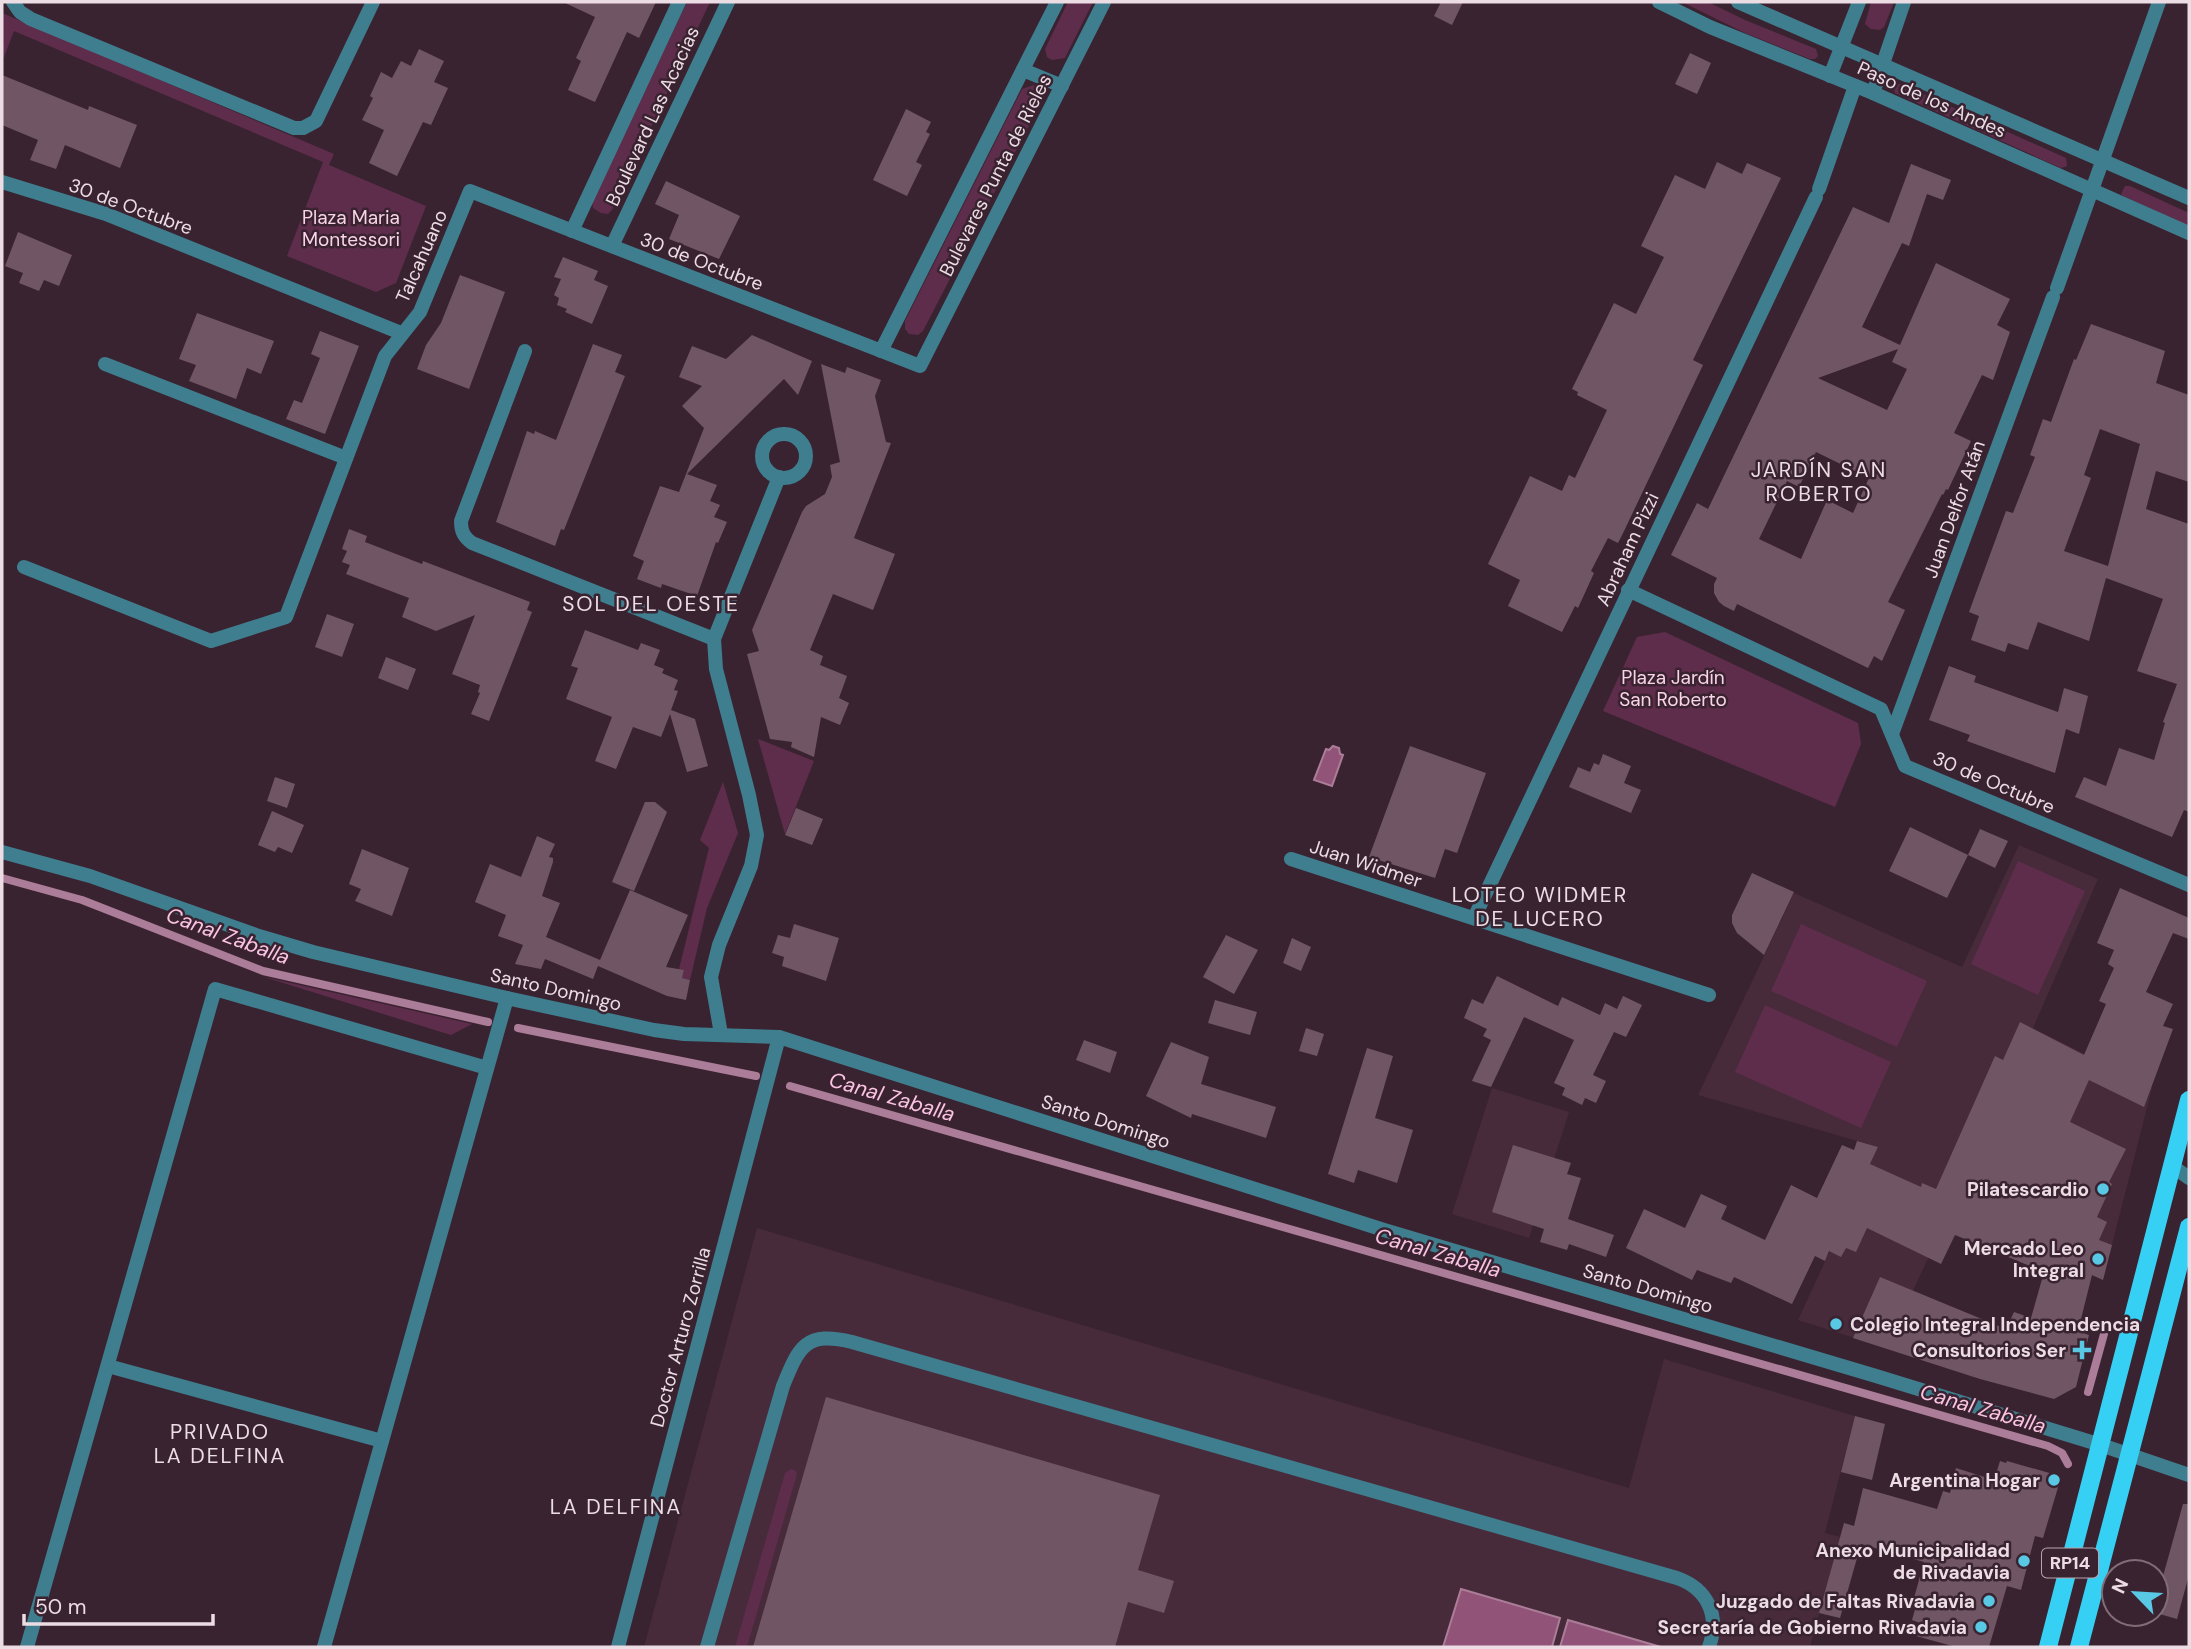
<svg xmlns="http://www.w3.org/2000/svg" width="2191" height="1649" font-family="'DM Sans',sans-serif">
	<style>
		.built { fill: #472b3b }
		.green { fill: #5f2d4c }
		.water { fill: #915478; stroke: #ac7d98; stroke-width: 2 }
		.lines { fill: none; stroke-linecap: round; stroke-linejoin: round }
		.stream { stroke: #ac7d98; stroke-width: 8 }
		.building { fill: #705664; fill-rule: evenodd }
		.minor { stroke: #3f7e8f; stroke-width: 14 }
		.primary { stroke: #35d0f3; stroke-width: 18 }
		.poi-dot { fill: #59c8e5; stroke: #3a2330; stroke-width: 2.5 }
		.labels { text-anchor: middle; stroke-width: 5; stroke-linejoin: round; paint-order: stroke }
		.shield { fill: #3a2330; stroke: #b7a4ae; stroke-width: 2 }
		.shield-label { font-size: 18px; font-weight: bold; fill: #ecdce4 }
		.street-label { font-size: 19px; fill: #ecdce4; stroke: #3a2330 }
		.park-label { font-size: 19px; fill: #f9d3e7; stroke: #3a2330 }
		.poi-label { font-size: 19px; font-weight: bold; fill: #ecdce4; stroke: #3a2330; text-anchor: end }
		.neighbourhood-label { font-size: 21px; letter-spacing: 2px; fill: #ecdce4; stroke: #3a2330 }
		.water-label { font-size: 21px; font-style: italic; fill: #fcc4e3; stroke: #3a2330 }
	</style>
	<rect width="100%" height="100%" fill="#3a2330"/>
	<g class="built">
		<path d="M2019,845L2098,879L2033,1028L2152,1088L2103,1280L1948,1216L1886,1348L1798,1320L1878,1147L1698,1095L1794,893L1962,967Z"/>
		<path d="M1492,1088L1569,1112L1529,1238L1452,1214Z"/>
		<path d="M757,1228L1629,1488L1664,1359L1855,1416L1825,1533L1840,1537L1810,1647H644Z"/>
	</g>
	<g class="green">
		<path d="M687,2H710L612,210L608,214L601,213L593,208L592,201Z"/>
		<path d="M1068,2H1093L1065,58L1052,60L1047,57L1045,49Z"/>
		<path d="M1682,2H1708L1745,20L1816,49L1818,56L1815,59H1810L1745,33Z"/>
		<path d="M1871,2H1894L1884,27L1880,30L1871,29L1865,24Z"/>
		<path d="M2,13L334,154L329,165L426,206L396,283L376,292L287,256L323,162L14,31L2,62Z"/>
		<path d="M1897,84H1901L2066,158L2067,166L2061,168L1895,93L1894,89Z"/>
		<path d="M1034,85L1041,91L1042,100L923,331L918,335L909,334L905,329V321L1022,89Z"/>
		<path d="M2125,186H2130L2189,213V226L2123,196L2121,194Z"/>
		<path d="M1665,632L1858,723L1861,744L1835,807L1603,711L1637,637Z"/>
		<path d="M758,739L814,761L785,834Z"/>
		<path d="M723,782L738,833L707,908L690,980L682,978L684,971L679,969L709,848L700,840Z"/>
		<path d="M2018,861L2085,891L2038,995L1971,964Z"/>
		<path d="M1801,924L1927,981L1897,1047L1771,991Z"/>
		<path d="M264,977L472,1024L451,1035Z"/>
		<path d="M1765,1005L1891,1062L1861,1128L1735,1072Z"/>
		<path d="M791,1469L796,1471L797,1474L747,1647H735L785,1473Z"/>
	</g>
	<g class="water">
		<path d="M1333,746L1339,748L1340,754L1343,755L1332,786L1314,780L1326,749L1329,750Z"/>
		<path d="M1461,1589L1560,1618L1552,1647H1443Z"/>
		<path d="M1568,1620L1661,1647H1560Z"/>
	</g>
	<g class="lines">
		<g class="stream">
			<path d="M2,878L82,900L263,971L488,1022"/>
			<path d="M518,1028L756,1076"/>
			<path d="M790,1086L2048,1446L2062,1453L2068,1464"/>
			<path d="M2088,1392L2104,1334"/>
		</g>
	</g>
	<g class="building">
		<path d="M563,2H656L639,38L627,32L595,102L568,90L581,61L576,58L595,17Z"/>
		<path d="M1441,2H1463L1452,25L1434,16Z"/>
		<path d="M419,49L444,61L434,82L448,88L431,125L423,122L397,176L369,163L384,130L362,120L373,98L370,96L381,72L392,78L401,61L411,66Z"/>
		<path d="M1690,53L1711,63L1697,94L1675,84Z"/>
		<path d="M2,75L88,110L89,106L137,125L120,168L65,145L56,169L30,160L38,140L2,125Z"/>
		<path d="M906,109L931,122L926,132L930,134L916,162L922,165L907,196L873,180Z"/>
		<path d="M1717,162L1742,174L1747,163L1781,178L1693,360L1703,365L1625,529L1618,543L1608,538L1591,571L1594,573L1578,608L1575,606L1562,632L1508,606L1520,580L1488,564L1530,476L1562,491L1569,475L1575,478L1607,410L1577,395L1578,392L1572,389L1614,303L1636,314L1664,257L1641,246L1675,175L1705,189Z"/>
		<path d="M1911,164L1951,180L1943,200L1927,194L1909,246L1902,243L1862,327L1900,345L1936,263L2010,299L1997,325L2010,332L1993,380L1982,375L1954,433L1971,441L1948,490L1946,489L1943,495L1942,494L1888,602L1905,610L1882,661L1874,656L1868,668L1737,604L1734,611L1724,606L1719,602L1714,593V584L1717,578L1671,555L1697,503L1708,509L1853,207L1889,223ZM1898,349L1892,362L1907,369L1887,410L1818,378ZM1816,452L1869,478L1853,513L1827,500L1801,559L1759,539L1787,481L1799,487Z"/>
		<path d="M666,181L740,216L719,259L669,239L679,215L655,204Z"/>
		<path d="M18,232L72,255L59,286L44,280L39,291L19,283L23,273L5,266Z"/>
		<path d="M563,257L598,271L594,280L608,286L592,324L565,312L567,309L557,305L559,298L554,295L561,279L554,277Z"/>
		<path d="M460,275L505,292L469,389L417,369L426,345L441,323Z"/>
		<path d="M197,313L274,341L261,374L247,368L236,399L189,381L196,365L179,359Z"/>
		<path d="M2091,324L2165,351L2156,383L2189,395V482L2156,471L2146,509L2189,524V812L2184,810L2172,837L2075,797L2084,777L2106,786L2119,748L2154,760L2165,723L2163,722L2177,684L2137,671L2163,599L2106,578L2089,641L2038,622L2028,650L2008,643L2005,652L1971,640L1979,616L1969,612L2006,511L2013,513L2035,457L2030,455L2043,419L2051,422L2074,359L2076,360ZM2100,429L2140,444L2108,566L2064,551L2091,478L2084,475Z"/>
		<path d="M320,331L359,346L325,434L286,419L294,400L302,403L320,358L311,354Z"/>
		<path d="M752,335L812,361L798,395L784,379L687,474L717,485L710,501L720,505L714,517L727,522L718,543L716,542L697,596L662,584L661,588L637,579L644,561L633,556L660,486L679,492L704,428L682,406L702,386L679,377L692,346L726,359Z"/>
		<path d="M593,344L622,355L615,372L625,376L564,530L561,529L555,546L496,522L527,431L534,434L535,431L556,440Z"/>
		<path d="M821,364L845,373L847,367L881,380L875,396L886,442L891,443L854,538L895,554L873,610L833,594L810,650L823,656L820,665L847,676L839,698L849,703L840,725L821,717L814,757L791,747L792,742L770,739L747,654L759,651L752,630L802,512L806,506L825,494L832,477L830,465L840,462Z"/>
		<path d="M349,529L367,536L365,542L422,564L423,561L530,602L527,610L532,612L489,721L471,714L480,693L478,692L480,685L452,674L475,615L436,631L402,617L409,598L346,574L350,565L342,562L347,551L342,549Z"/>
		<path d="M327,614L354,624L342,657L315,647Z"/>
		<path d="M585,630L638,650L641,643L660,650L654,665L664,669L662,673L678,680L674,690L678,691L671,710L695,719L708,766L687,772L670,714L661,737L633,727L616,769L595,761L612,717L566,699L578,668L571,666Z"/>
		<path d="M386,657L416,669L408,690L378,678Z"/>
		<path d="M1949,666L1976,676L1974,682L2058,712L2064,688L2088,696L2079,734L2066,729L2055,773L1967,741L1970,735L1929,720Z"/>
		<path d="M1410,746L1486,773L1457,853L1445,849L1435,878L1369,857Z"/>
		<path d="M1603,754L1631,766L1624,783L1641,790L1631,813L1569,787L1578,767L1590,772L1594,763L1599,765Z"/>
		<path d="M275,777L295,784L287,808L267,801Z"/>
		<path d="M645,802H655L667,812L634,891L612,882Z"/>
		<path d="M796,808L823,819L812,845L785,835Z"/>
		<path d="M272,811L304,825L292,853L278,847L275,852L258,845Z"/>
		<path d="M1910,827L1968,855L1980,829L2008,841L1995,868L1968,855L1947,898L1889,871Z"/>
		<path d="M537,836L555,844L549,857L553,858V862L542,896L560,903L546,937L600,960L630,890L688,915L666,967L684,970L682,978L690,980L686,1000L667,996L598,966L593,979L545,959L541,969L515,964L523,945L498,936L506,915L475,902L490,864L521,877Z"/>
		<path d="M362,849L409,868L392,916L355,901L361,889L349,884Z"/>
		<path d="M1752,873L1794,892L1764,955L1737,933L1732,923V915Z"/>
		<path d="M2120,888L2189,918V939L2173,933L2146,992L2173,1004L2163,1026L2173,1029L2144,1107L2089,1080L2070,1122L2126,1149L2109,1182L2112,1184L2097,1217L2107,1222L2099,1240L2112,1245L2103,1280L2092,1275L2078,1331L2089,1335L2076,1387L2054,1399L1980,1379L1853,1338L1880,1277L2006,1329L2014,1312L2031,1318L2044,1272L1955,1235L1941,1264L1867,1228L1856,1252L1846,1248L1841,1257L1829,1251L1825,1261L1815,1256L1792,1304L1734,1277L1731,1283L1697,1270L1692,1280L1626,1248L1644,1209L1685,1228L1701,1194L1727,1206L1721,1219L1765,1240L1791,1185L1817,1198L1842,1145L1854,1150L1857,1141L1878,1147L1870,1164L1921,1187L1922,1183L1936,1189L1995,1056L2003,1060L2020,1022L2084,1055L2106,1004L2099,1001L2114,968L2108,964L2114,950L2097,943Z"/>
		<path d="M794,924L839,938L826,981L782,966L784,957L772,953L778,935L790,938Z"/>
		<path d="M1226,935L1258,950L1234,994L1203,977Z"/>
		<path d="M1292,938L1311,947L1301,971L1283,963Z"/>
		<path d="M1497,976L1558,1006L1562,997L1600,1015L1605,1003L1617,1009L1623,996L1642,1005L1626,1037L1614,1032L1593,1075L1606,1081L1596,1103L1585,1098L1582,1105L1562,1095L1565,1088L1554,1083L1574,1040L1524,1017L1491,1087L1472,1081L1491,1040L1483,1036L1487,1029L1464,1018L1472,999L1483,1004Z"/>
		<path d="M1215,1000L1257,1012L1250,1035L1208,1023Z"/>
		<path d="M1306,1028L1324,1034L1317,1056L1299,1051Z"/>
		<path d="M1084,1040L1117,1052L1110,1073L1076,1060Z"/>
		<path d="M1171,1042L1209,1057L1201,1084L1276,1107L1266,1138L1192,1114L1191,1118L1146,1096Z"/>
		<path d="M1367,1048L1393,1056L1375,1118L1413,1130L1397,1183L1358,1170L1354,1183L1328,1174Z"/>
		<path d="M1513,1145L1571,1163L1567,1174L1581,1178L1568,1219L1614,1235L1606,1257L1569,1244L1567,1250L1540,1242L1544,1229L1492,1212Z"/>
		<path d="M826,1397L1160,1495L1138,1570L1174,1581L1164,1613L1128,1602L1115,1647H753Z"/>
		<path d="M1855,1416L1885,1424L1872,1480L1841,1472Z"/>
		<path d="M2000,1461L2006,1463L2007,1461L2053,1474L2059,1484L2043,1538L2035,1536L2021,1590L2007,1586L1989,1647H1956L1916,1636L1920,1623L1912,1620L1918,1599L1914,1598L1924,1562L1861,1544L1840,1618L1819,1613L1844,1523L1854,1526L1863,1488L1937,1509L1943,1491L1950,1493L1956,1468L1994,1480Z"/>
		<path d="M2183,1504H2189V1575L2177,1619L2156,1613V1579L2162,1580Z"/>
	</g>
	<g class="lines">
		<g class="minor">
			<path d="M13,2L20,12L31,19L294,128H303L316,121L373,2"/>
			<path d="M1659,2L1710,27L1873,93L2189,233"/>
			<path d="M1738,2L2189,198"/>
			<path d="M1023,70L1062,86"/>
			<path d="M1830,76L1859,2"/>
			<path d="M1873,93L1904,2"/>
			<path d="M2,182L106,214L401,333"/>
			<path d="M1819,189L1855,86"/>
			<path d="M572,231L679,2"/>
			<path d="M612,246L728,2"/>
			<path d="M2057,288L2159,2"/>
			<path d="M525,351L461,521C461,532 464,537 472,543L714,639"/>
			<path d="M881,351L1057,2"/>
			<path d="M105,364L346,458"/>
			<circle cx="784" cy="456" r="22"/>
			<path d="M24,567L211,641L286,617L385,356L420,312L470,191L920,366L1104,2"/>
			<path d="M1628,590L1881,709L1905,766L2189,885"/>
			<path d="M1892,734L2053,297"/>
			<path d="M2,852L90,876L259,936L313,952L507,998L654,1030L684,1034L779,1037L1384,1230L1876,1376L2101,1445L2189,1475"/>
			<path d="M1291,859L1709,995"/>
			<path d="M1474,918L1816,197"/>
			<path d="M721,1034L711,977L719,945L751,866L757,835L749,795L716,669L714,639L779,477"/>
			<path d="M2172,1166L2189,1178"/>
			<path d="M108,1366L382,1441"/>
			<path d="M27,1647L215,989L487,1068"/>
			<path d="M324,1647L507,998"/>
			<path d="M618,1647L779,1037"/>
			<path d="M707,1647L783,1386C799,1346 806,1331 852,1342L1677,1578C1708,1589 1720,1616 1709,1647"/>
		</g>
		<g class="primary">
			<path d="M2048,1647L2189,1100"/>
			<path d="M2079,1647L2189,1227"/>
		</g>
	</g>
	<g class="poi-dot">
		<circle cx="2103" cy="1189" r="7"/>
		<circle cx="2098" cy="1259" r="7"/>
		<circle cx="1836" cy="1324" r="7"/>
		<path d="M2078.5 1339.5h7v7h7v7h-7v7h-7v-7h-7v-7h7z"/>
		<circle cx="2054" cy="1480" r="7"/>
		<circle cx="2024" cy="1561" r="7"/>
		<circle cx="1989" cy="1601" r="7"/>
		<circle cx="1981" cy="1627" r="7"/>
	</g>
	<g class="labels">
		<rect class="shield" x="2042" y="1548.5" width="56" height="29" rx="5"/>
		<g class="shield-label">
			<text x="2070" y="1569">RP14</text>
		</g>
		<g class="street-label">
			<text transform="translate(1932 99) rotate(24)" y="7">Paso de los Andes</text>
			<text transform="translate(652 116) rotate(-65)" y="7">Boulevard Las Acacias</text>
			<text transform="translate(995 175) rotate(-63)" y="7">Bulevares Punta de Rieles</text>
			<text transform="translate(131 206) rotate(20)" y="7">30 de Octubre</text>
			<text transform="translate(421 256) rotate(-66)" y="7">Talcahuano</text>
			<text transform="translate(702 261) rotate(21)" y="7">30 de Octubre</text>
			<text transform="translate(1954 509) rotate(-70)" y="7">Juan Delfor Atán</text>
			<text transform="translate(1627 549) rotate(-65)" y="7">Abraham Pizzi</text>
			<text transform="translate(1994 782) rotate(23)" y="7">30 de Octubre</text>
			<text transform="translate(1366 863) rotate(18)" y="7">Juan Widmer</text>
			<text transform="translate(556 989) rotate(13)" y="7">Santo Domingo</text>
			<text transform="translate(1106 1121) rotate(18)" y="7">Santo Domingo</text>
			<text transform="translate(1648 1288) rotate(16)" y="7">Santo Domingo</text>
			<text transform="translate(680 1337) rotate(-75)" y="7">Doctor Arturo Zorrilla</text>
		</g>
		<g class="park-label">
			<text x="351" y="224">Plaza Maria<tspan x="351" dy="22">Montessori</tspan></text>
			<text x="1673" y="684">Plaza Jardín<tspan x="1673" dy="22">San Roberto</tspan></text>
		</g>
		<g class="poi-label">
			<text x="2089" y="1196">Pilatescardio</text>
			<text x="2084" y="1255">Mercado Leo<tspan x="2084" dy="22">Integral</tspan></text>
			<text x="1850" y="1331" text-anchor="start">Colegio Integral Independencia</text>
			<text x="2066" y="1357">Consultorios Ser</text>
			<text x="2040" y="1487">Argentina Hogar</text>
			<text x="2010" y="1557">Anexo Municipalidad<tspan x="2010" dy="22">de Rivadavia</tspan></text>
			<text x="1975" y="1608">Juzgado de Faltas Rivadavia</text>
			<text x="1967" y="1634">Secretaría de Gobierno Rivadavia</text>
		</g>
		<g class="neighbourhood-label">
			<text x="1819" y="477">JARDÍN SAN<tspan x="1819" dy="24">ROBERTO</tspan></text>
			<text x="651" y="611">SOL DEL OESTE</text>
			<text x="1540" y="902">LOTEO WIDMER<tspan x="1540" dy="24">DE LUCERO</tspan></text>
			<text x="220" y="1439">PRIVADO<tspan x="220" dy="24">LA DELFINA</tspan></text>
			<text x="616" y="1514">LA DELFINA</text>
		</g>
		<g class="water-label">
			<text transform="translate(228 936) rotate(20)" y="7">Canal Zaballa</text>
			<text transform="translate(892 1097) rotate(16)" y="7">Canal Zaballa</text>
			<text transform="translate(1438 1253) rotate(16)" y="7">Canal Zaballa</text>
			<text transform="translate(1983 1409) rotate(16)" y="7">Canal Zaballa</text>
		</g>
	</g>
	<rect width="2191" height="1649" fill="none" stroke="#ecdce4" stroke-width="7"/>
	<g transform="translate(2135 1593) rotate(295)"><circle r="33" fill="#3a2330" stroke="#816d78" stroke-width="2"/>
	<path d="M0-5L12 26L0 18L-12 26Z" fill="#59c8e5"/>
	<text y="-10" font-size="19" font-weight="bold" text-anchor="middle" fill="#ecdce4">N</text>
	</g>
	<path d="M24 1614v10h189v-10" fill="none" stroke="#ecdce4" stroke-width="3.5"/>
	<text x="35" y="1614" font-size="21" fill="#ecdce4" stroke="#3a2330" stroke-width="5" paint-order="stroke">50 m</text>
</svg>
